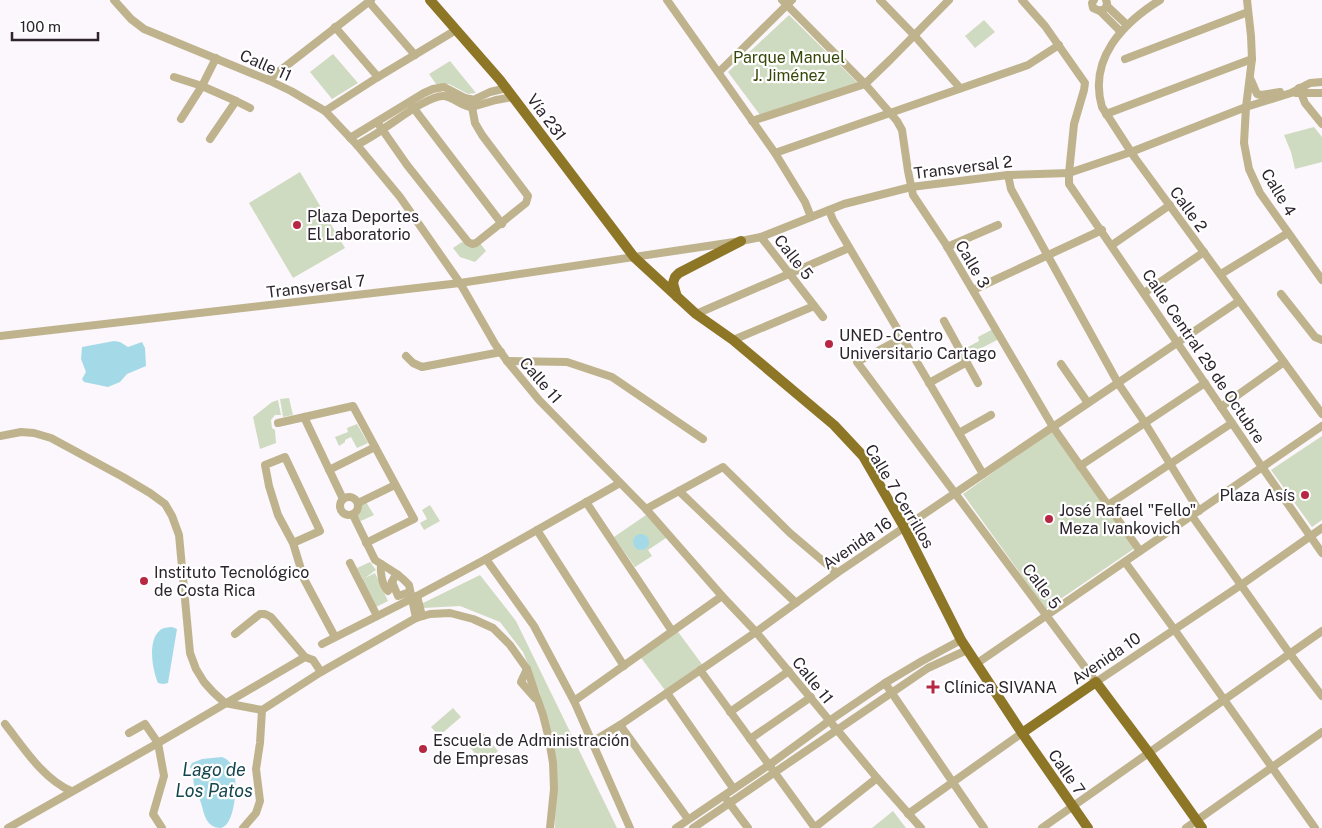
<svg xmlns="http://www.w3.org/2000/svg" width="1322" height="828" font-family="'Public Sans',sans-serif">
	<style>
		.green { fill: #cfdbc0 }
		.water { fill: #a4dae7 }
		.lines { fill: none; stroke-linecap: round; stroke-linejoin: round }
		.minor { stroke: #bfb38d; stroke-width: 8 }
		.major { stroke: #8e7627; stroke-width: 10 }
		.poi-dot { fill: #b72643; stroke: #fff; stroke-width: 2 }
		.labels { text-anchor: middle; stroke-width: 4.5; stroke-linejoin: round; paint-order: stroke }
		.park-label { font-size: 16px; fill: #35480a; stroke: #fff }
		.street-label { font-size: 16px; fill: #2d242e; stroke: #fff }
		.poi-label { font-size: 16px; fill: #2d242e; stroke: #fff; text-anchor: start }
		.water-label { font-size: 18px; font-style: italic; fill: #164650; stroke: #fff }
	</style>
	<rect width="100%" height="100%" fill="#fcf7fc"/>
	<g class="green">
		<path d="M789,15L859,84L760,115L728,72Z"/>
		<path d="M984,20L995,32L975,48L965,36Z"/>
		<path d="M333,54L358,83L332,99L310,72Z"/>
		<path d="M450,61L476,93L468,94L449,84H436L429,74Z"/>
		<path d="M1314,127L1322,137V162L1295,169L1291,152L1284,135Z"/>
		<path d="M300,172L345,248L293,278L249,203Z"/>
		<path d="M462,242L472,245L480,243L486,251L475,262L460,257L453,248Z"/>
		<path d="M995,328L1001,338L970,354L966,348L979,341L978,337Z"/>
		<path d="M289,398L293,415L283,417L280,399Z"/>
		<path d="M278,400L281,415H275L271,420L272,428L275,430L276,443L260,449L253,417L272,402Z"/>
		<path d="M357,424L368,443L357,448L351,437L345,440V442L339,446L335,437L348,432L347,428Z"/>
		<path d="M1052,430L1135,548L1046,609L963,494Z"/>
		<path d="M1322,436V520L1312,527L1271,470Z"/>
		<path d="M366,502L374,515L361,521L355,514L360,505Z"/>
		<path d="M430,505L440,521L424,530L420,523L427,519L422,510Z"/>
		<path d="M646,515L668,538H666L648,550L652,556L635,567L614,537Z"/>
		<path d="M370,562L376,570L365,578L375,573L388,601L376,607L361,580L363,579L357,568Z"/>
		<path d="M480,575L516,621L617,828H555L556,762L540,693L523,652L500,622L460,606L424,608L417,606Z"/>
		<path d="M676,629L704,667L667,693L639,655Z"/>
		<path d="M453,708L461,717L439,736L431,727Z"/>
		<path d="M481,731L498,751L484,764L467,744Z"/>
		<path d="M893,811L906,828H872Z"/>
	</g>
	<g class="water">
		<path d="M114,341L120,342L128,347L142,342L145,348L146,366L127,374L120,382L108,387L84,382L82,379L86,372L81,359L82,347Z"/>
		<circle cx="641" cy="542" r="8"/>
		<path d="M172,627L177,629L168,683L163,684L158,683C152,669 146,635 164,628C164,628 171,627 172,627Z"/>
		<path d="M222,757C227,759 230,762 233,767C238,779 236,825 221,828C204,828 204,810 200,800C198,795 195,791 194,785C193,779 194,772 190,767L192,763L202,759Z"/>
	</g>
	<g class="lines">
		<g class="minor">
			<path d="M114,0L131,19L144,29L268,80L291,91L325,111L357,145L400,197L460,283L495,344L507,361L539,400L646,509L722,596L756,632L877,778L921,828"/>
			<path d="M667,0L775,153L805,202L811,217"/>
			<path d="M782,0L865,84L897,121L902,130L908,171L913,195L945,243L1053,427L1140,551"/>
			<path d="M880,0L914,35L960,88"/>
			<path d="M1022,0L1045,26L1085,83L1084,90L1074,124L1069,173V184L1262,467L1322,553"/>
			<path d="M1094,0L1092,3L1093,8L1100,11L1106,8L1107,3L1106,0"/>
			<path d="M1160,0C1123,23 1088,59 1102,107L1135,158L1322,414"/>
			<path d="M1247,0L1251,36L1252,59L1246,107L1244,143L1249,169L1260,193L1322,280"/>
			<path d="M369,2L415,55"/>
			<path d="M1107,6L1127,25"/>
			<path d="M1100,11L1121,32"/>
			<path d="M335,27L378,77"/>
			<path d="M1125,59L1248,12"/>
			<path d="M719,72L792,0"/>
			<path d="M174,77L202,86L236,101L210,139"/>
			<path d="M268,80L371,0"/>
			<path d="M1251,80L1257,94L1261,95L1280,92"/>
			<path d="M1299,88L1305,103L1322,124"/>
			<path d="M1296,93H1322"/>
			<path d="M236,101L250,108"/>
			<path d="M412,106L502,224"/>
			<path d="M325,111L378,77L456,30"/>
			<path d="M1106,114L1252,59"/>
			<path d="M181,119L202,86L216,58"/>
			<path d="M752,121L865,84L891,59L949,0"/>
			<path d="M377,122L407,165L468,242L472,244L476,243L526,203L528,196L482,135L475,123L472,107L470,99"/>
			<path d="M350,138L424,93L433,89L444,87L465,98L473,100L490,92L507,88"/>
			<path d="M357,145C366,140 375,135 383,129C396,121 429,95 444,96C454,97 462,107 472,107L496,100L513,97"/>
			<path d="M775,153L1028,65L1059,45"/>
			<path d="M1008,175L1011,189L1118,383L1145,423L1199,511"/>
			<path d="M829,210L833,220L983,474"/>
			<path d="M761,237L823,317"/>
			<path d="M1112,245L1170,205"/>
			<path d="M947,247L998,225"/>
			<path d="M1221,274L1288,233"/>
			<path d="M973,290L1102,230"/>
			<path d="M1144,293L1204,252"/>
			<path d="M1281,294L1315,337L1322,340"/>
			<path d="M696,314L849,248"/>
			<path d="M944,321L978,383"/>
			<path d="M0,336L460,283L741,241L761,237L844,204L911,187L1008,175L1069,173L1131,152L1246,107L1291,93L1310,83L1322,82"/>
			<path d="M902,338L857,362L1096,682L1241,585L1322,528"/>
			<path d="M733,340L814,306"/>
			<path d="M406,356L413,363L422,367L501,352"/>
			<path d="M507,361L567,362L612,377L703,439"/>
			<path d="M1061,364L1088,403"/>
			<path d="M929,383L967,362"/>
			<path d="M1221,407L1284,362"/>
			<path d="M304,417L343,499"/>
			<path d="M278,423L353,406L414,519L366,543"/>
			<path d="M959,433L991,415"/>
			<path d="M0,436L21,432L34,433L51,438L123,477L150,493L165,504L172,516L179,535L190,653L196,669L204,682L213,692L225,703L262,710"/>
			<path d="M1080,466L1205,383"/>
			<path d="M329,470L375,447"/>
			<path d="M679,491L796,603"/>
			<circle cx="349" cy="506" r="9"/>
			<path d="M586,502L672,631"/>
			<path d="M358,503L395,485"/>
			<path d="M1108,505L1232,423"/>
			<path d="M646,509L723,467L790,533L837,573"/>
			<path d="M353,515L375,560L397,574L404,580L409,585L416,618"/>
			<path d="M1192,516L1290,654L1322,696"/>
			<path d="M537,530L624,666"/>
			<path d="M293,543L320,531L285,457L265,465L269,486L278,515L293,543L304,579L335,637"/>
			<path d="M486,559L534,626L574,701L630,828"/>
			<path d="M1125,562L1174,629L1315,828"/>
			<path d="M350,563L377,616"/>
			<path d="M381,564C380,573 382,585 388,591L394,578L398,575"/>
			<path d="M392,582L398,596L410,592"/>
			<path d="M417,596L422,616"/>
			<path d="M235,634L260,614H265L271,617L305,657"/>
			<path d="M322,644L415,597L486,559L620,483"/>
			<path d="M976,664L1322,426"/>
			<path d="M527,669L521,682L535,698"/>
			<path d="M700,670L815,828"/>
			<path d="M885,683L984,828"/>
			<path d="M667,693L733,788"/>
			<path d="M574,701L722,596"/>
			<path d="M730,712L789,671"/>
			<path d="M5,724C24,748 43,779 71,791"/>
			<path d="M620,725L688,819"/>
			<path d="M129,733L145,724L158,743L164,776L153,814L162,828"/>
			<path d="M750,739L811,697"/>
			<path d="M592,742L620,725L756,632L837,573L1239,301"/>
			<path d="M727,800L748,828"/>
			<path d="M908,814L1022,733"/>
			<path d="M8,828L158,743L305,657L313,660L321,672"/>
			<path d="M243,828L256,813L260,801L256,769L260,743L262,710L321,672L416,618L430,614L450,613L473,619L493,628L510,645L527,669L543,715L549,739L553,763L554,789L550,828"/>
			<path d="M676,828L769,765L829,721L885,683L922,661L961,640"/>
			<path d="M693,828L928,668L967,650"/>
			<path d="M814,828L877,778"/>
			<path d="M1042,828L1322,631"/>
			<path d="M1186,828L1322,732"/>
		</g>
		<g class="major">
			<path d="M430,0L500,80L634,257L696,314L733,340L834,425L863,456L904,527L961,640L1022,733L1088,828"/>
			<path d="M677,297L673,283L675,277L679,273L741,241"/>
			<path d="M1022,733L1096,682L1149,753L1202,828"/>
		</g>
	</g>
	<g class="poi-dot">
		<circle cx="297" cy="225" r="5"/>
		<circle cx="829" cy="344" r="5"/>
		<circle cx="1305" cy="495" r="5"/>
		<circle cx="1049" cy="519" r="5"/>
		<circle cx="144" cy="581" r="5"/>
		<path d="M930.5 679.5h5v5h5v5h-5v5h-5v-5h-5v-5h5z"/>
		<circle cx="423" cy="749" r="5"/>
	</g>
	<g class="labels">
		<g class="park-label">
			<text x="789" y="63">Parque Manuel<tspan x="789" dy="18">J. Jiménez</tspan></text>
		</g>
		<g class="street-label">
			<text transform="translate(266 65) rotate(24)" y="6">Calle 11</text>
			<text transform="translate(547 117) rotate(53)" y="6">Vía 231</text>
			<text transform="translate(963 167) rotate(-7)" y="6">Transversal 2</text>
			<text transform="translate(1279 192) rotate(59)" y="6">Calle 4</text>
			<text transform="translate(1189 209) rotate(54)" y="6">Calle 2</text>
			<text transform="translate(794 257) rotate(52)" y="6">Calle 5</text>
			<text transform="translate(973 264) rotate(60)" y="6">Calle 3</text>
			<text transform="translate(316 286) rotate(-7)" y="6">Transversal 7</text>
			<text transform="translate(1204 356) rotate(56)" y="6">Calle Central 29 de Octubre</text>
			<text transform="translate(541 380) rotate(49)" y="6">Calle 11</text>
			<text transform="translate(900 496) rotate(59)" y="6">Calle 7 Cerrillos</text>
			<text transform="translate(857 543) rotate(-34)" y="6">Avenida 16</text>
			<text transform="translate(1042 586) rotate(53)" y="6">Calle 5</text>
			<text transform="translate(1106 658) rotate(-34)" y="6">Avenida 10</text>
			<text transform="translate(813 680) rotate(51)" y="6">Calle 11</text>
			<text transform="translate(1067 772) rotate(55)" y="6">Calle 7</text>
		</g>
		<g class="poi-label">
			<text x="307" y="222">Plaza Deportes<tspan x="307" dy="18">El Laboratorio</tspan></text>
			<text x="839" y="341">UNED - Centro<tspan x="839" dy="18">Universitario Cartago</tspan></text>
			<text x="1295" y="501" text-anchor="end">Plaza Asís</text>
			<text x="1059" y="516">José Rafael "Fello"<tspan x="1059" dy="18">Meza Ivankovich</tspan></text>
			<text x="154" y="578">Instituto Tecnológico<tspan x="154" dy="18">de Costa Rica</tspan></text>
			<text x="944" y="693">Clínica SIVANA</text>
			<text x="433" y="746">Escuela de Administración<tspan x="433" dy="18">de Empresas</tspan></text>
		</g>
		<g class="water-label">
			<text x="214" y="776">Lago de<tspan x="214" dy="21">Los Patos</tspan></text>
		</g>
	</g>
	<path d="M12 32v8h86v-8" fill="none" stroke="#2d242e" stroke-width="2.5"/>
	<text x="20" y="32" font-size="15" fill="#2d242e" stroke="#ffffff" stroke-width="4" paint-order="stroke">100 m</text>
</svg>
